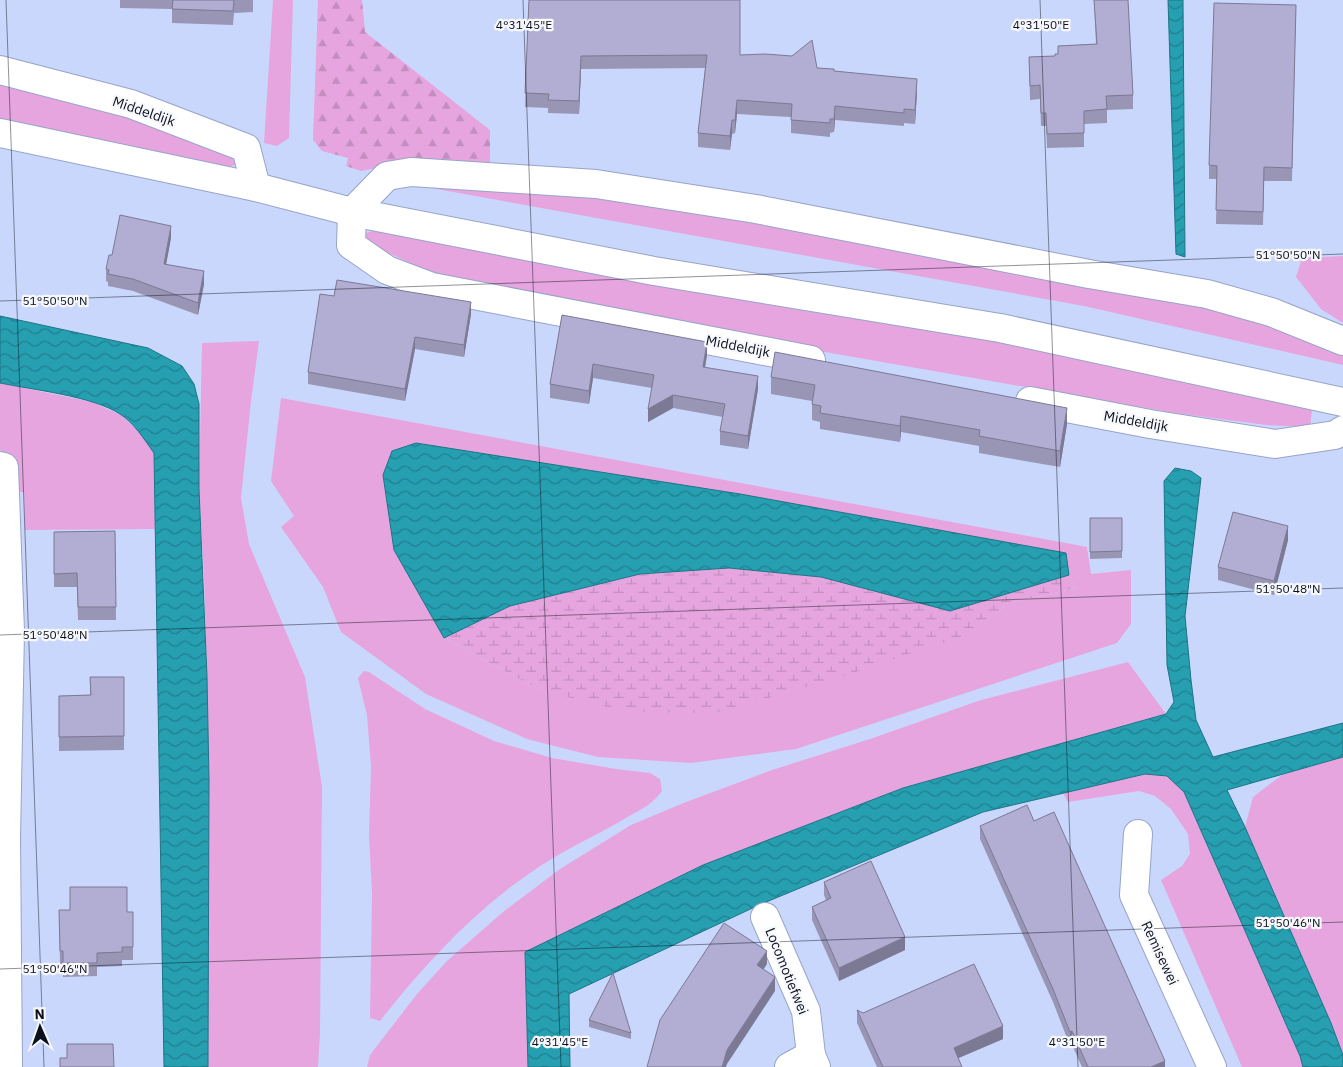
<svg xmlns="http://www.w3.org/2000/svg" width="1343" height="1067" font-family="'IBM Plex Sans',sans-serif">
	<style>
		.green { fill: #e6a5df; fill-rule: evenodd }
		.forest { fill: url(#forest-firs) }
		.wetland { fill: url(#wetland-marsh) }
		.water { fill: url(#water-waves); stroke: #1e7484 }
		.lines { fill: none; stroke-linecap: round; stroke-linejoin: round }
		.minor-casing { stroke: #97a4c8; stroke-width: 30 }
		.minor { stroke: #fff; stroke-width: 28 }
		.wall { fill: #9895b5 }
		.shaded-wall { fill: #7c7994 }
		.building { fill: #b1add3; stroke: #7c7994 }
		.ticks { fill: none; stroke: #0c101c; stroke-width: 1; stroke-opacity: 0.45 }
		.labels { text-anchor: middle; stroke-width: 4.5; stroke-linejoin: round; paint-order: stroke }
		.street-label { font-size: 14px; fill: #0c101c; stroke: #f7f8fc }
		.ticks-label { font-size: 12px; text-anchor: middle; fill: #0c101c; stroke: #f7f8fc; stroke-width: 4.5; stroke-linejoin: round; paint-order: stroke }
	</style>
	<defs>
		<pattern id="forest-firs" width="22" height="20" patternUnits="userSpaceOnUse" patternTransform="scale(1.25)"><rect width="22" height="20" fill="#e6a5df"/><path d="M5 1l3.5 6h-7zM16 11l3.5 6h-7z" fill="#c48dbf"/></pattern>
		<pattern id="wetland-marsh" width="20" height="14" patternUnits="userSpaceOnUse" patternTransform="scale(1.25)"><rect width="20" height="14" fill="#e6a5df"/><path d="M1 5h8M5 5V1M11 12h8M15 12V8" fill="none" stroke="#c48dbf"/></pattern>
		<pattern id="water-waves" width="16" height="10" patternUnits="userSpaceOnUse" patternTransform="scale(1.25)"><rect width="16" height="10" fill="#269fb1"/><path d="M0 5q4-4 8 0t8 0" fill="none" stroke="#1f808f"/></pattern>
	</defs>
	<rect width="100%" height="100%" fill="#cad7fd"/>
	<g class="green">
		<path d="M273,0H293L289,138L277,146L264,143Z"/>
		<path d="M0,79L160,121L237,157L235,165L228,167L0,119Z"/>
		<path d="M398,182L587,197L746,221L1193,301L1255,317L1343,351V365L1084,306Z"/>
		<path d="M374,231L973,337L1171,377L1312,410L1310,427L1266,425L1175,413L498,295L441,277L362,241L365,233Z"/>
		<path d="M1343,256V323L1321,309L1296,277L1302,258Z"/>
		<path d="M259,341L251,401L241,498L249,544L305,677L322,787L320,1034L318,1067H208L209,780L207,677L204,577L199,489L202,343Z"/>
		<path d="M0,383L92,402L121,415L137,430L154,452L155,529L25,530L24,492H14L8,455L0,450Z"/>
		<path d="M281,398L1087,547L1091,574L1131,570V624L1117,643L796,749L691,763L598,757L527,739L426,694L341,632L323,587L281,527L294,516L271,481ZM394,550L1066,553L1069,575L1076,588L1005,604L997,615L540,690L444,638Z"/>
		<path d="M1128,662L1166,714L903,788L703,865L525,952L528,1067H367L370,1055L417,994L447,961L503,912L560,869L631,825L686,802L772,770L870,739L981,700Z"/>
		<path d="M364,671L369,672L425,709L494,741L552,758L616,769L650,773L660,779L662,791C653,804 640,810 626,818C601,833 574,845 550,860C483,901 428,960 380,1021L370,1018L372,894L369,835L371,766L367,715L358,678Z"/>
		<path d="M1343,757V1055L1331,1023L1245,827L1253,797L1282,775Z"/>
		<path d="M1145,774L1168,776L1184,792L1301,1056L1303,1067H1242L1161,880L1182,866L1190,854L1188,834L1171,809L1155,796L1139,791L1068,802L1063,793Z"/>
	</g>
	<path class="forest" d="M318,0H362L365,32L490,130V168L397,164L361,171L346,166L348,158L322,151L313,140Z"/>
	<path class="wetland" d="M729,568L821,577L950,611L1069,575L1076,588L1005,604L997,615L966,635L844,676L716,713L627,712L540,690L444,638L510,606L640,574Z"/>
	<g class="water">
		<path d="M1168,0H1183L1185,257L1176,254Z"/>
		<path d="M0,316L148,348L182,366L194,384L199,404V489L207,677L209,780L208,1067H164L154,453C144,439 134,423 120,414C92,396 34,390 0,383Z"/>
		<path d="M416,443L740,494L1066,553L1069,575L950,611L821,577L729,568L640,574L510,606L444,638L394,550L383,475L392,451Z"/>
		<path d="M1175,468L1191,471L1201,478L1185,616L1191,680L1196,720L1213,757L1343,723V757L1227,790L1245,827L1331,1023L1343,1055V1067H1303L1300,1056L1184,792L1167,776L1145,774L983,812L759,905L569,994L570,1067H528L525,952L703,865L903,788L1166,714L1174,702L1167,665L1164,481Z"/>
	</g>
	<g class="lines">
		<defs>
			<g id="minor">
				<path d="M0,70L131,104L246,148L256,187"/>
				<path d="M0,133L256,187L352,212L654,271L1000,328L1343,402"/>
				<path d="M811,360L432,287L387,270L351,245L352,212L387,176L411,172L596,184L756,209L1089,274L1207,294L1271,312L1343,341"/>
				<path d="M1030,401L1150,424L1275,444L1335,435L1343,430"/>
				<path d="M0,466L4,467L10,631L6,838L8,1067"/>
				<path d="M1138,834L1134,895L1212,1067"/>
				<path d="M765,917L806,1011L811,1055"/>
				<path d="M789,1067L811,1055L816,1067"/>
			</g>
		</defs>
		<use href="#minor" class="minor-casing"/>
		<use href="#minor" class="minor"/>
	</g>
	<g class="wall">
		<path d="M120,0H253V12L234,13L233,25L172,23V9L120,8Z"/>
		<path d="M529,0L740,55L834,71L917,92L915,124L904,123V126L835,120L834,132L830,133V137L791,133V117L737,114L735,133L732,134L730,150L698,147V133L705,68L581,69L579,114L548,113V108L525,107Z"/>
		<path d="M1094,0H1128L1133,95V109L1107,110V123L1084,124V147L1047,148L1046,126H1041L1040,99L1030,100L1029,57L1055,56L1058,54V46L1096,44Z"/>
		<path d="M1296,5L1292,181H1264L1263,225L1216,224L1217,179H1209V165Z"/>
		<path d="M171,238L166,264L204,284L198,315L133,291L108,286V282L106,281V269L112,255Z"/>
		<path d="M334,296L471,314L464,357L415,349L405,401L308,384V372Z"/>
		<path d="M562,315L707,355L705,367L758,389L748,449L720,445V431L723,417L673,408L648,422L652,388L593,378L589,404L550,398V384Z"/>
		<path d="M771,377L1067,424L1060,467L979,453V446L901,432L900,442L820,429V422L812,420V401L771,394Z"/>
		<path d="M1090,518H1122V558L1090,559Z"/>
		<path d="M115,531L116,620H78L77,587H54V532Z"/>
		<path d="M1288,540L1274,595L1218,580V567Z"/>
		<path d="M90,677H124V750L59,751V696L90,695Z"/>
		<path d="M1034,821L1165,1067H1082L1072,1045L1070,1046L1053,1002L980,839V826Z"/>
		<path d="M824,882L905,950L839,981L812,920V907L826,900L824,895Z"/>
		<path d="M59,910L133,912V960H122V966L97,967V976L63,977V964H60Z"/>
		<path d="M857,1010L863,1013L1003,1039L958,1058L962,1067H877L857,1023Z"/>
		<path d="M589,1020L631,1033V1039L589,1027Z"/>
	</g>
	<g class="shaded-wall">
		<path d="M581,56V69L579,114V101Z"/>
		<path d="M917,79V92L915,124V110Z"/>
		<path d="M737,100V114L735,133V120Z"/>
		<path d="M835,106V120L834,132V119Z"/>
		<path d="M732,120V134L730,150V136Z"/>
		<path d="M171,226V238L164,276V264Z"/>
		<path d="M204,271V284L198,315V303Z"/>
		<path d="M471,302V314L464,357V345Z"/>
		<path d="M415,337V349L405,401V389Z"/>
		<path d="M707,342V355L703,380V367Z"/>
		<path d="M593,364V378L589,404V391Z"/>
		<path d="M758,376V389L748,449V436Z"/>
		<path d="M673,395V408L648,422V409Z"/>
		<path d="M1067,408V424L1060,467V451Z"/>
		<path d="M901,416V432L900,442V426Z"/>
		<path d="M1288,526V540L1274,595V581Z"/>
		<path d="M905,937V950L839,981V968Z"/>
		<path d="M767,951V964L757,979V965Z"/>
		<path d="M775,977V991L727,1064L726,1067H722L727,1050Z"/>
		<path d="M1003,1026V1039L954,1060V1048Z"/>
		<path d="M1072,1031V1045L1070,1046V1032Z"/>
		<path d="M1165,1061V1067H1151Z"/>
	</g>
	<g class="building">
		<path d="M173,0H234L233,11L172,9Z"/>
		<path d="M529,0H740V55L765,54L792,56L812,40L817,68L834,69V71L917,79L915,110L904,109V113L835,106L834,119H830V123L791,120L792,104L737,100L735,120H732L730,136L698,133L707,55L581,56L579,101L548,100L549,94L525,93Z"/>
		<path d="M1094,0H1128L1133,95L1106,96L1107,109L1084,111V133L1047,134L1046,113H1041L1040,85L1030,86L1029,57L1055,56V54H1058V46L1097,44Z"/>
		<path d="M1214,3L1296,5L1292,168L1264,167L1263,212L1216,210L1217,166L1209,165Z"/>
		<path d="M120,215L171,226L164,264L204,271L198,303L133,279L108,274L109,270L106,269L109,255H112Z"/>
		<path d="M337,280L471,302L464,345L415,337L405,389L308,372L320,294L334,296Z"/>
		<path d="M562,315L707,342L703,367L758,376L748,436L720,431L725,404L673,395L648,409L654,375L593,364L589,391L550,384Z"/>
		<path d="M775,352L1067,408L1060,451L979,436L980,430L901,416L900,426L820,413L821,406L812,404L815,385L771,377Z"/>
		<path d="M1233,512L1288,526L1274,581L1218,567Z"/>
		<path d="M1090,518H1122V551L1090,552Z"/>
		<path d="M115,531L116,607H78L77,573L54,574V532Z"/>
		<path d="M90,677H124V736L59,737V696L91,695Z"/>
		<path d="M1027,805L1034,821L1054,812L1165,1061L1151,1067H1088L1072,1031L1070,1032L1053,989L980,826Z"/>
		<path d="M871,861L905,937L839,968L812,907L831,898L824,882Z"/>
		<path d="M70,887H127V912H133V947H122V952L97,953V963H63V951H60L59,910H70Z"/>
		<path d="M724,923L767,951L757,965L775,977L727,1050L722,1067H647L660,1020Z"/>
		<path d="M974,964L1003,1026L954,1048L962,1067H883L857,1010L863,1013Z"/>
		<path d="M613,973L631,1033L589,1020Z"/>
		<path d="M67,1044H113L114,1067H60V1058H67Z"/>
	</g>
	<path class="ticks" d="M6,0L44,1067M523,0L561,1067M1040,0L1078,1067M0,301L1343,254M0,635L1343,588M0,969L1343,922"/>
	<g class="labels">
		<g class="street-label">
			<text transform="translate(144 111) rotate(19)" y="5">Middeldijk</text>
			<text transform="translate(738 346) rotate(11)" y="5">Middeldijk</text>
			<text transform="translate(1136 421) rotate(10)" y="5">Middeldijk</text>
			<text transform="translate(1160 953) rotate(65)" y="5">Remisewei</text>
			<text transform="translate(787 971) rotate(68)" y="5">Locomotiefwei</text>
		</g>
	</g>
	<g class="ticks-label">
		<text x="524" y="29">4°31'45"E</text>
		<text x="1041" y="29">4°31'50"E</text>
		<text x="1288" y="259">51°50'50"N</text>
		<text x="55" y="305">51°50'50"N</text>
		<text x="1288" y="593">51°50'48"N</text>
		<text x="55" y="639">51°50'48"N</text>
		<text x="1288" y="927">51°50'46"N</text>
		<text x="55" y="973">51°50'46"N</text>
		<text x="560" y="1046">4°31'45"E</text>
		<text x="1077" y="1046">4°31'50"E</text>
	</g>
	<g transform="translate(40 1027) rotate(358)" stroke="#f7f8fc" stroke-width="4" paint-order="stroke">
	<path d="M0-4L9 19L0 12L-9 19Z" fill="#0c101c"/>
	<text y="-8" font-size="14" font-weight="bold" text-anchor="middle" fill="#0c101c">N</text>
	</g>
</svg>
